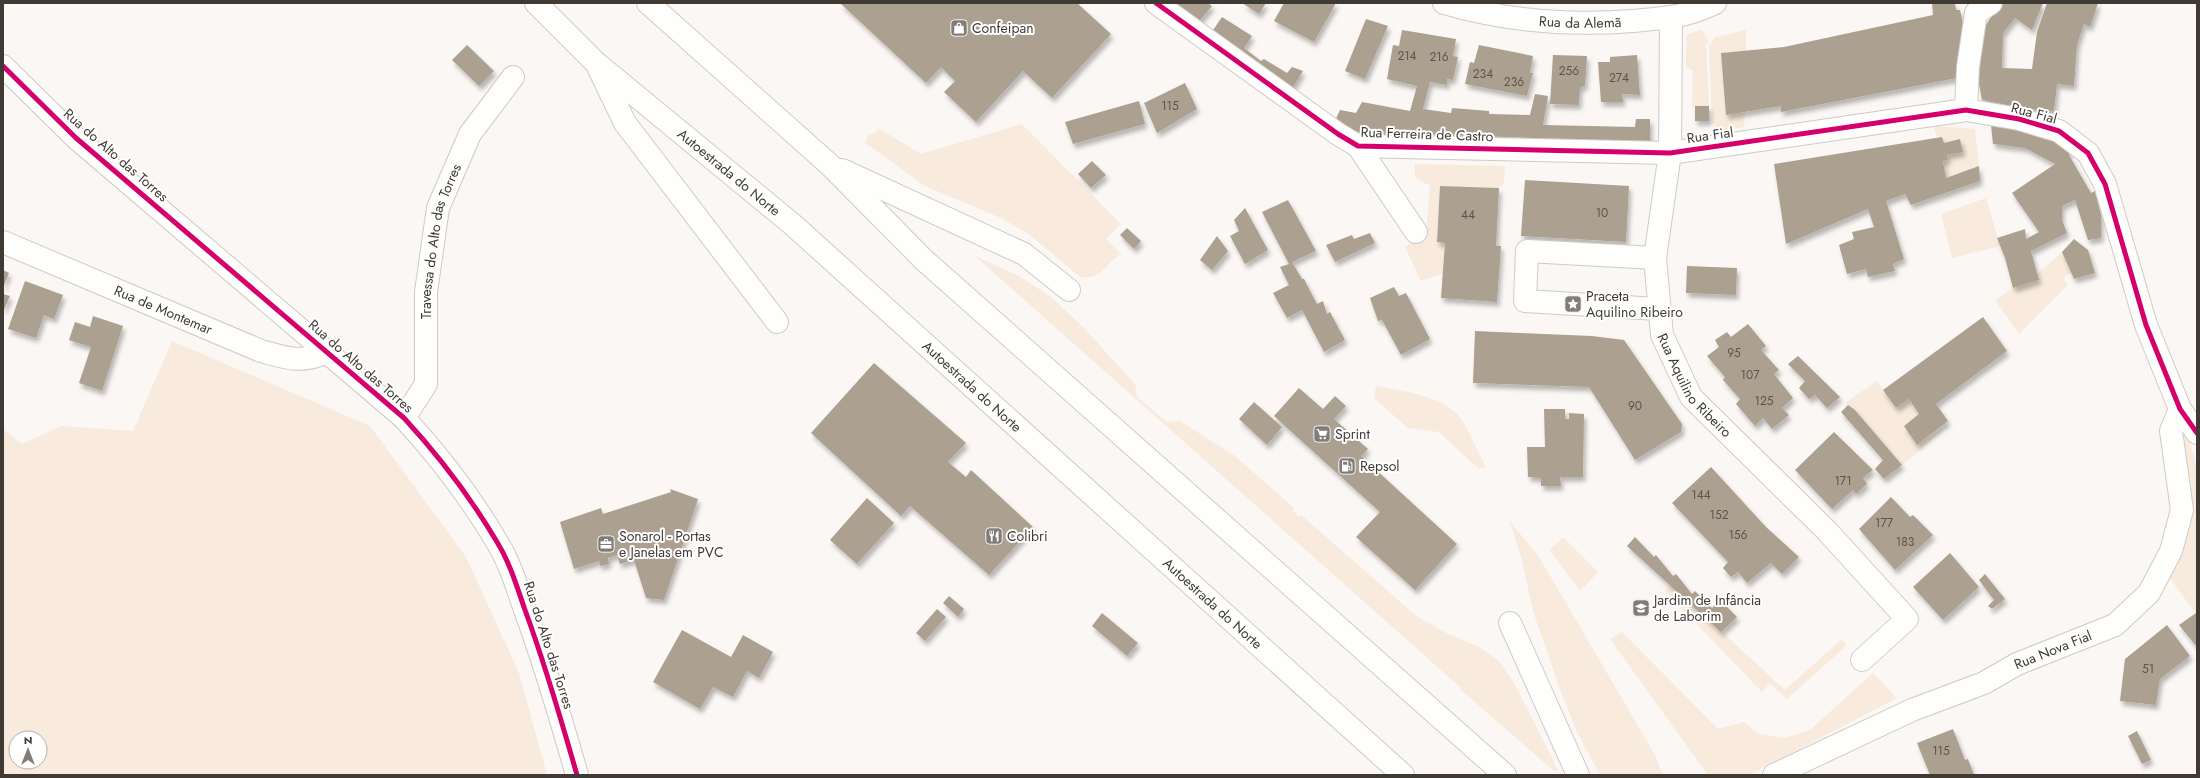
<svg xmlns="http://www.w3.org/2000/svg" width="2200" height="778" font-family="Jost,sans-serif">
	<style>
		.green { fill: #f8eadc; fill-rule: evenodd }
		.building { fill: #aca090; filter: url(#shadow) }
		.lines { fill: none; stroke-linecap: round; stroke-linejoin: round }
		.minor-casing { stroke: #cfcac6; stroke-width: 24 }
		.major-casing { stroke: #cfcac6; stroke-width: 24 }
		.highway-casing { stroke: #cfcac6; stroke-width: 24 }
		.minor { stroke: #fefefd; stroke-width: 22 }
		.major { stroke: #fefefd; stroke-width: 22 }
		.highway { stroke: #fefefd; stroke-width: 22 }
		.cycleway-casing { stroke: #fff; stroke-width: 8 }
		.cycleway { stroke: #d6006c; stroke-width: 5 }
		.labels { text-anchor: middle; stroke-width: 4; stroke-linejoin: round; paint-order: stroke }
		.number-label { font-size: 12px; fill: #5b544b }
		.street-label { font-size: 14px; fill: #403a34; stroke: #fff }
		.poi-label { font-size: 14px; fill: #403a34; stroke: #fff; text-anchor: start }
	</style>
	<defs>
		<filter id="shadow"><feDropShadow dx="2.5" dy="4.5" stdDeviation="2" flood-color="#0004"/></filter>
	</defs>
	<rect width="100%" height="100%" fill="#faf7f4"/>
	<g class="green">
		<path d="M1702,30L1709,42L1706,45L1709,106L1692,107L1693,71L1686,66V38L1688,34Z"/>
		<path d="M1746,30V51L1721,53L1726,115L1745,112L1744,127L1720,131L1712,122L1709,46L1715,37Z"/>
		<path d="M1022,124L1121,224L1106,239L1121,254C1104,264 1103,280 1080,277L1029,234L1001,218L925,186L864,142L867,139L866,137L880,129L921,154Z"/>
		<path d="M1934,126L1975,129L1979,166L1946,178L1943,161L1947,160V155L1963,151L1960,139L1944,143L1942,137L1937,138Z"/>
		<path d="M1415,164L1505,166L1504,182L1499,188L1440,186L1437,242L1445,243L1443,273L1421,281L1405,247L1426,234L1430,186L1415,177Z"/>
		<path d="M1986,198L2000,246L1952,258L1941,214Z"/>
		<path d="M2062,252L2071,273L2063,277L2068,285L2019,334L1995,300L2013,288L2038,280L2037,274Z"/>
		<path d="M975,256L1019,276L1051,297L1083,327L1135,384L1137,397L1167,422L1180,421L1235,456L1294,508L1293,511L1299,517L1301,515L1415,615L1444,632L1479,647L1498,660L1514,683L1558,770L1554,771L1461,690L1460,687Z"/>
		<path d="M172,341L370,426L466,557L519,673L547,775H3V429L22,444L61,426L133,431ZM16,738H40V762H16Z"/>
		<path d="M1877,381L1896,408L1909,399L1919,414L1917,444L1951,424L1902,465L1855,410L1845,403Z"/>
		<path d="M1376,386C1401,391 1440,395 1458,415C1467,426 1478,453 1486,467L1479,469L1439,432L1408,428L1374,398Z"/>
		<path d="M2183,436L2189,440L2197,468V615L2169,577L2185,545L2191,512Z"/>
		<path d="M1509,520L1539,557L1655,755L1663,775H1600L1578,734L1561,692L1533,611L1521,556Z"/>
		<path d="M1563,537L1598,572L1580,591L1550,550Z"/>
		<path d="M1671,585L1785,690L1842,639L1847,645L1787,699L1770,683L1762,692L1665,591Z"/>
		<path d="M1622,632L1718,729L1744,722L1758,734L1785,738L1810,730L1873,673L1897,698L1749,775H1708L1610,639Z"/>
	</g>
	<g class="building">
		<path d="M840,3H1077L1111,34L1052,98L1023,71L976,122L944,92L955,81L941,67L926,83Z"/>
		<path d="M1165,3H1208L1212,6L1195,26Z"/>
		<path d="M1242,3H1266L1259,14Z"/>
		<path d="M1284,3H1336L1314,42L1274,21Z"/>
		<path d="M1932,3H1955L1956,10H1960L1963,24L1957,78L1781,112V106L1726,115L1721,53L1784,47L1933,15Z"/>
		<path d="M2000,3H2043L2032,30L2015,18L2003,33L2002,68L2032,69L2037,32L2047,3H2098L2090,27L2084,24L2077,45L2074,86L2057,84L2054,111L2027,109L1982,100L1976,68L1982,31Z"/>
		<path d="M1222,17L1252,36L1244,48L1261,61L1264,59L1287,73L1292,67L1303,71L1290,92L1209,36Z"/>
		<path d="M1366,19L1388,26L1365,79L1345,71Z"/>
		<path d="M1402,30L1456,39L1453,56L1458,57L1453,80L1447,79V85L1430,82L1423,109L1451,113L1452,108L1489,111V114L1530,115L1535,94L1548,96L1543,125L1635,127L1636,119H1650V142L1450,135L1398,136L1346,131L1334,123L1340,110L1356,113L1362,102L1410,111L1417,86L1387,79L1393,45L1399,46Z"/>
		<path d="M467,45L494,71L479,86L452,60Z"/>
		<path d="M1479,45L1533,56L1530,73H1533L1527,96L1465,84L1470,62L1474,63Z"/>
		<path d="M1553,55L1587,56L1585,86L1580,87L1579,105L1550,104Z"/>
		<path d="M1637,55L1640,95L1622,94L1623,102H1601L1598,62H1610V57Z"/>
		<path d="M1185,83L1197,109L1157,133L1144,103Z"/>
		<path d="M1139,101L1145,124L1073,144L1065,122Z"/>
		<rect x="1695" y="106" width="14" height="15"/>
		<path d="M1991,125L2032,129L2069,150V155L2091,193L2095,191L2101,215V238L2088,240L2075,200L2062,206V220L2067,233L2031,251L2039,280L2013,288L2005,258L1997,238L2025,229L2026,239L2039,232L2012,193L2055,164L2025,148L1993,144Z"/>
		<path d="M1942,137L1944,143L1960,139L1963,152L1947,155L1948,160L1943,161L1946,178L1979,166L1980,181L1911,205L1905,194L1886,201L1904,259L1893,264L1895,271L1868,277L1866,269L1847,274L1839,245L1854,239L1852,232L1874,227L1868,209L1786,244L1774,164Z"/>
		<path d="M1092,161L1106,175L1091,188L1078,174Z"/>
		<path d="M1525,180L1629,186L1626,242L1521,236Z"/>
		<path d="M1440,186L1499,188L1496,246H1501L1497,302L1441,298L1445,243L1437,242Z"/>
		<path d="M1288,200L1316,251L1292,262L1302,279H1304L1317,304L1323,301L1327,314L1330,312L1345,340L1324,352L1302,310L1287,318L1273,293L1289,285L1280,267L1289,264L1262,212Z"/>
		<path d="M1245,208L1268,250L1245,264L1230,236L1239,231L1234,220Z"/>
		<path d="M1127,228L1141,241L1134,249L1120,235Z"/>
		<path d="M1370,233L1375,243L1335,262L1326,245L1352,235L1354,239Z"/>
		<path d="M1217,236L1228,251L1212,270L1200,260Z"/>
		<path d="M2074,239L2088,250L2095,273L2074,279L2062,252Z"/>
		<path d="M1687,266L1737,268L1736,295L1686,293Z"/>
		<path d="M3,270L9,273L3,288Z"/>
		<path d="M25,281L63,295L54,319L44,315L36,338L8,329Z"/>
		<path d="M1394,287L1399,296L1406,293L1430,339L1401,355L1382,320L1378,321L1370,298Z"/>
		<path d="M3,294L10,296L3,312Z"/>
		<path d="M93,316L123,326L102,391L79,383L91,347L69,340L75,322L90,327Z"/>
		<path d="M1983,317L2007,351L1936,404L1948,421L1917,445L1904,426L1919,414L1909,399L1896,408L1883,390Z"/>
		<path d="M1748,324L1766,346L1761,350L1779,370L1774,374L1793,398L1782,408L1789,415L1772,429L1763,418L1755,426L1736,404L1740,399L1723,380L1725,377L1707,356L1719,347L1715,340L1727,332L1731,337Z"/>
		<path d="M1475,331L1592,336L1624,340L1682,424L1681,432L1635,460L1589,387L1473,383Z"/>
		<path d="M1798,356L1840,397L1827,408L1815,395L1809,399L1799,388L1805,381L1788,364Z"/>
		<path d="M874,363L966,443L948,462L966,477L971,470L1033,527L989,575L910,506L901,516L811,433Z"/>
		<path d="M1299,388L1323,409L1335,396L1346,406L1334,419L1368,449L1361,456L1457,544L1415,590L1356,537L1380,512L1274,416Z"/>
		<path d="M1254,402L1282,427L1267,445L1239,419Z"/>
		<path d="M1848,405L1855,410L1902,465L1884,479L1875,469L1883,460L1841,412Z"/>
		<path d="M1544,409H1565V419H1569V413L1584,414L1583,477H1560L1561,486H1541V478L1528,477L1527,447H1545Z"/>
		<path d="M1834,432L1873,470L1863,478L1867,484L1856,494L1853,490L1832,509L1795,470Z"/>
		<path d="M1711,467L1766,527L1799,557L1782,574L1771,563L1747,583L1738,572L1731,577L1723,568L1728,562L1672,503Z"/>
		<path d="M670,489L698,499L664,600L646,598L634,560L620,564L617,555L608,558L609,564L600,566L599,561L574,569L560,522L601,508L603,514L671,492Z"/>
		<path d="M1891,497L1910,517L1913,515L1933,535L1895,570L1859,529Z"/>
		<path d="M867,498L894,523L857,564L830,540Z"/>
		<path d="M1635,537L1654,557L1656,555L1673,576L1676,574L1692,594L1695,591L1712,608L1720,600L1737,617L1721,632L1627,546Z"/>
		<path d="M1950,553L1979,587L1943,620L1913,587Z"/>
		<path d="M1985,574L2005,599L1992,609L1988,606L1994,600L1979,580Z"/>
		<path d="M949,596L964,609L958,617L943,603Z"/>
		<path d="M937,609L946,617L925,641L916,633Z"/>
		<path d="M1102,613L1138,643L1127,656L1092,626Z"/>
		<path d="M2196,613L2197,615V647L2179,625Z"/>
		<path d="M2167,625L2190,656L2160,679L2156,705L2120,701L2125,659Z"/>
		<path d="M682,630L731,657L743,635L773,652L759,678L747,671L733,697L713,687L700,709L653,682Z"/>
		<path d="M1953,729L1965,760L1968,759L1974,775H1930L1917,743Z"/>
		<path d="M2137,731L2151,760L2142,764L2128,736Z"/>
	</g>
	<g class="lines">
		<defs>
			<g id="minor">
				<path d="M1156,3L1338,134L1358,146L1670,153L1966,110L2019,119L2059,131L2088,153L2105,184L2146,325L2180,409L2197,433"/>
				<path id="s1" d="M1444,3C1506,21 1570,26 1633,21C1665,18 1687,17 1715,3"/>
				<path id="s2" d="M1671,19L1670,153L1655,258L1662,335L1691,397L1827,531L1907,619L1862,660"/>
				<path d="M1966,110L1968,67L1976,13L1991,3"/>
				<path d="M1358,146L1416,232"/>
				<path id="s3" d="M3,242L261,351C287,358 301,364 327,352"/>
				<path d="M1655,258L1527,251L1525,301L1658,309"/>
				<path id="s4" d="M404,418L426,384V292L438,208L470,134L513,77"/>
				<path id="s5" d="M1774,775L1912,710L1984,683L2017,664L2115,625L2149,593L2171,551L2182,510L2171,431L2180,409"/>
			</g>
			<path id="major" d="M3,66L76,138L404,418C439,456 471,498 497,542C510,563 517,587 525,610C545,664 561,719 577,775"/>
			<g id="highway">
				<path id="s6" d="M536,3L595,62L792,224L1403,775"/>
				<path d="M648,3L830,165L924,260L1505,775"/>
				<path d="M599,69L625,123L777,322"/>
				<path d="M842,170L1024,254L1069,290"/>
				<path d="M1510,623L1578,775"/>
			</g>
		</defs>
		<use href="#minor" class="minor-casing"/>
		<use href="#major" class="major-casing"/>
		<use href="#highway" class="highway-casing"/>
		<use href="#minor" class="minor"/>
		<use href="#major" class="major"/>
		<use href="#highway" class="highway"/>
		<defs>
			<g id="cycleway">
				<path d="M1156,3L1338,134L1358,146L1670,153L1966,110L2019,119L2059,131L2088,153L2105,184L2146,325L2180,409L2197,433"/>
				<path d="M3,66L76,138L404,418C439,456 471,498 497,542C510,563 517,587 525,610C545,664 561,719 577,775"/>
			</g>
		</defs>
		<use href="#cycleway" class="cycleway-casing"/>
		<use href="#cycleway" class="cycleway"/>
	</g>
	<defs>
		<symbol id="shop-square" viewBox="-11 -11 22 22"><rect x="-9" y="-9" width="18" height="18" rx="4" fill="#817c77" stroke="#fff"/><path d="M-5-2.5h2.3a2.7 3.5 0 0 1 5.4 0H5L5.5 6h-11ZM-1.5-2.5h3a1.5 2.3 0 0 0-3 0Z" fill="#fff"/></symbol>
		<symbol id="sight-square" viewBox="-11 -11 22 22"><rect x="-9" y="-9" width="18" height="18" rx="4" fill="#817c77" stroke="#fff"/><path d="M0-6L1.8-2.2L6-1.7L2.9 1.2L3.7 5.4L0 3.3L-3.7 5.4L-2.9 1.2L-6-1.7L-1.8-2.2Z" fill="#fff"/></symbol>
		<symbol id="supermarket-square" viewBox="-11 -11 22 22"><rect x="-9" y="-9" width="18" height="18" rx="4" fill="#817c77" stroke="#fff"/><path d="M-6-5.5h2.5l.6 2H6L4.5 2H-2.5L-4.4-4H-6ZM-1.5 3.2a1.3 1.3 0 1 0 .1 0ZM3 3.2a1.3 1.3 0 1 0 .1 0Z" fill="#fff"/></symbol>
		<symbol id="fuel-square" viewBox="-11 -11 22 22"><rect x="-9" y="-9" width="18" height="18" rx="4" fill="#817c77" stroke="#fff"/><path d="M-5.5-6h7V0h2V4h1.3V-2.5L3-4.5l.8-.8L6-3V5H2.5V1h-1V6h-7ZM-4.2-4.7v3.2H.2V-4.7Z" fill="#fff"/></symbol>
		<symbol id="restaurant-square" viewBox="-11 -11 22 22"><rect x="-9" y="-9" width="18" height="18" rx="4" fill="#817c77" stroke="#fff"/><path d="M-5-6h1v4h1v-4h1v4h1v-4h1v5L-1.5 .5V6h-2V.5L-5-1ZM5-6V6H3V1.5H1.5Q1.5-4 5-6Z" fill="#fff"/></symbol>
		<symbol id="office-square" viewBox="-11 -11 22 22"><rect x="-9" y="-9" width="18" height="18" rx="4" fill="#817c77" stroke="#fff"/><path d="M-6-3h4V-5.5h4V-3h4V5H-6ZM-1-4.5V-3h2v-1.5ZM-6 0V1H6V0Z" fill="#fff"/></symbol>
		<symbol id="school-square" viewBox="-11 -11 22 22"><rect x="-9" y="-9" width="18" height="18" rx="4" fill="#817c77" stroke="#fff"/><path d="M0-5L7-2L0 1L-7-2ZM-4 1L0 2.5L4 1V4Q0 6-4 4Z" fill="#fff"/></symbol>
	</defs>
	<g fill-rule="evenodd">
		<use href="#shop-square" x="949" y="18" width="20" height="20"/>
		<use href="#sight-square" x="1563" y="294" width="20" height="20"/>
		<use href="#supermarket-square" x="1312" y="424" width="20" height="20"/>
		<use href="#fuel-square" x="1337" y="456" width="20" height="20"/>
		<use href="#restaurant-square" x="984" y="526" width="20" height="20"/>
		<use href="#office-square" x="596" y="534" width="20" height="20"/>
		<use href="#school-square" x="1631" y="598" width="20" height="20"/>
	</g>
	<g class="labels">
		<g class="number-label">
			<text x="1407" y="60">214</text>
			<text x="1439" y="61">216</text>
			<text x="1569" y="75">256</text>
			<text x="1483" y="78">234</text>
			<text x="1619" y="82">274</text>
			<text x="1514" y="86">236</text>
			<text x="1170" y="110">115</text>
			<text x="1602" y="217">10</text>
			<text x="1468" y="219">44</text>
			<text x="1734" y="357">95</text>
			<text x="1750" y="379">107</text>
			<text x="1764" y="405">125</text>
			<text x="1635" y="410">90</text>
			<text x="1843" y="485">171</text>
			<text x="1701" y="499">144</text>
			<text x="1719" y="519">152</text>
			<text x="1884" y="527">177</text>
			<text x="1738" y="539">156</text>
			<text x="1905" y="546">183</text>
			<text x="2148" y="673">51</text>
			<text x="1941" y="755">115</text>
		</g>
		<g class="street-label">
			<text dy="5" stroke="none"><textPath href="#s1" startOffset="138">Rua da Alemã</textPath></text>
			<text transform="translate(2034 113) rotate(15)" y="5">Rua Fial</text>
			<text transform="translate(1427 134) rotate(2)" y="5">Rua Ferreira de Castro</text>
			<text transform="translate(1710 135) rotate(-8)" y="5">Rua Fial</text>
			<text transform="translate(116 155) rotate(41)" y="5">Rua do Alto das Torres</text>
			<text dy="5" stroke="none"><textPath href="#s6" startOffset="257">Autoestrada do Norte</textPath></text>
			<text dy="5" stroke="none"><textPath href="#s4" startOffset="185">Travessa do Alto das Torres</textPath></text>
			<text dy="5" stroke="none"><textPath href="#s3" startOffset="174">Rua de Montemar</textPath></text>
			<text transform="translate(361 366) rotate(41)" y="5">Rua do Alto das Torres</text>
			<text dy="5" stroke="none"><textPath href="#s2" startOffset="378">Rua Aquilino Ribeiro</textPath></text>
			<text dy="5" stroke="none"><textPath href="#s6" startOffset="581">Autoestrada do Norte</textPath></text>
			<text dy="5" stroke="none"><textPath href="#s6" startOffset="905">Autoestrada do Norte</textPath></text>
			<text transform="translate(549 645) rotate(72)" y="5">Rua do Alto das Torres</text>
			<text dy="5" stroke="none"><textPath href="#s5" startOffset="306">Rua Nova Fial</textPath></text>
		</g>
		<g class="poi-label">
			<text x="972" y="33">Confeipan</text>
			<text x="1586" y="301">Praceta<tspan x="1586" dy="16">Aquilino Ribeiro</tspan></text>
			<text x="1335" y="439">Sprint</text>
			<text x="1360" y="471">Repsol</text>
			<text x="619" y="541">Sonarol - Portas<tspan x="619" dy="16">e Janelas em PVC</tspan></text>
			<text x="1007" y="541">Colibri</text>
			<text x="1654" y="605">Jardim de Infância<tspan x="1654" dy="16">de Laborim</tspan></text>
		</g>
	</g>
	<rect width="2200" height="778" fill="none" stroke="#403a34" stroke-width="8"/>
	<g transform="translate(28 750)"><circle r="19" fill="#ffffff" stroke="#b3b0ae"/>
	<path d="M0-3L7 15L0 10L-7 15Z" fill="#817c77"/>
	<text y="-6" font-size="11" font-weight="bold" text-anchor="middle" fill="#403a34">N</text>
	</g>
</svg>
